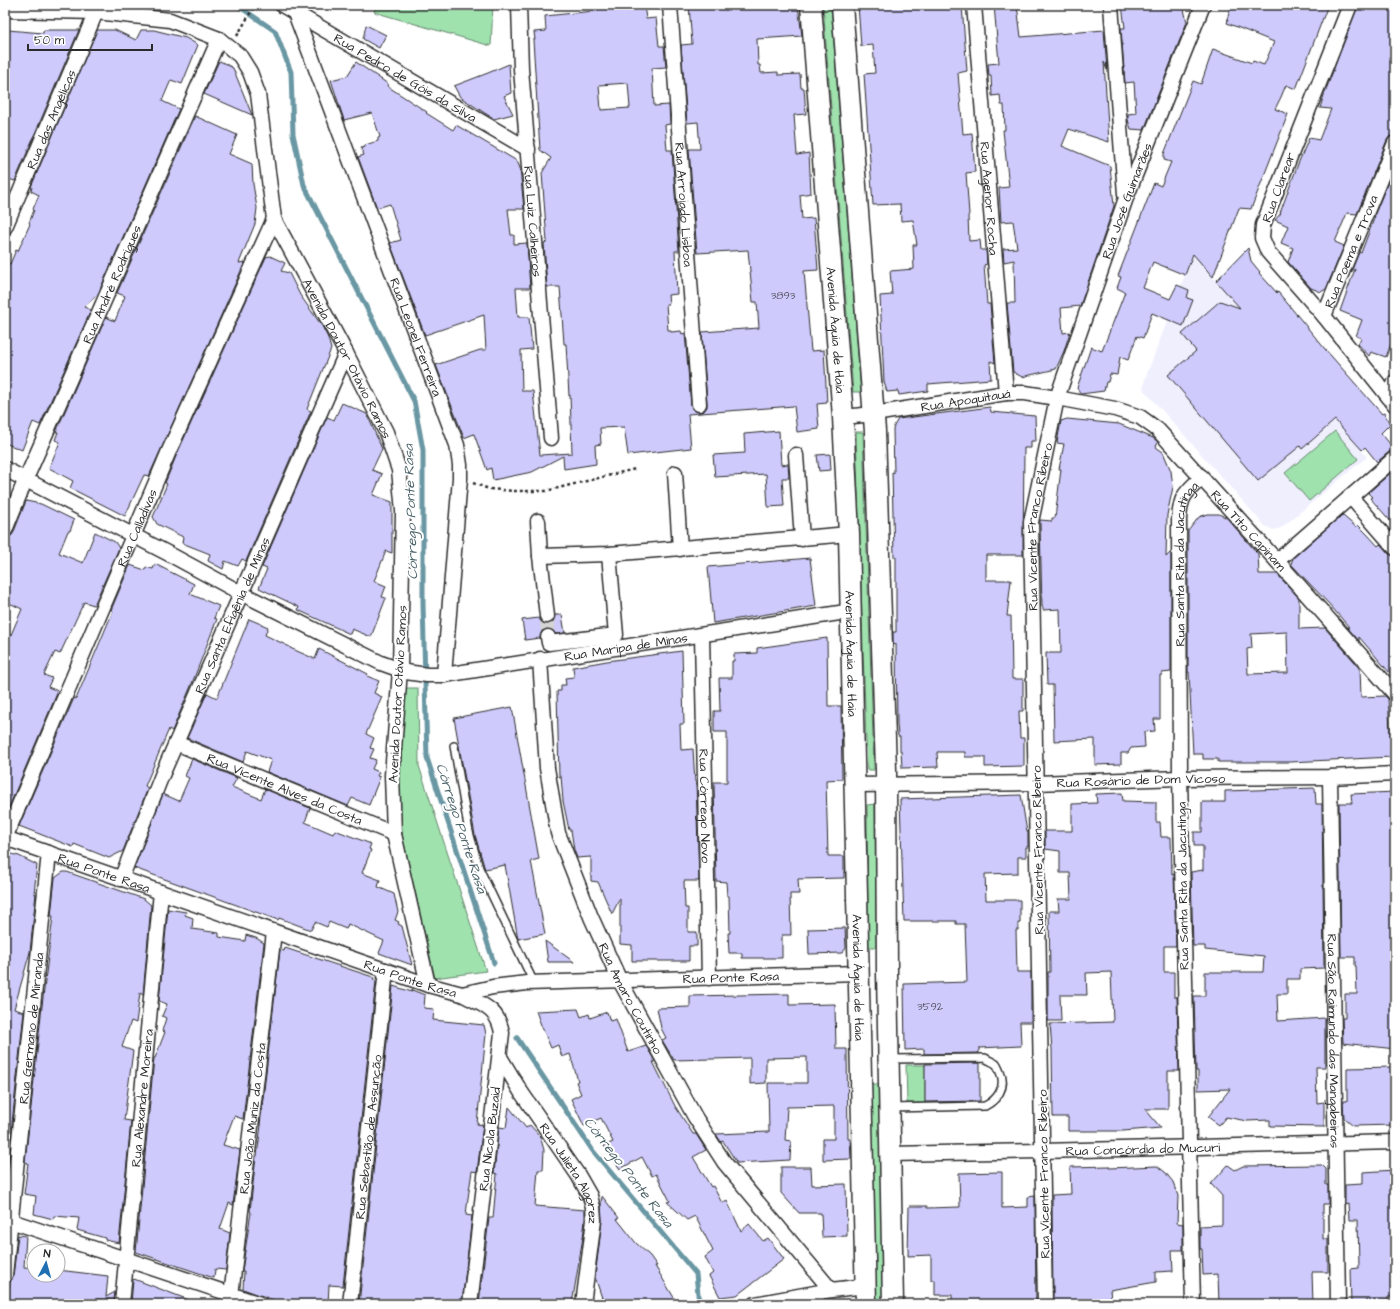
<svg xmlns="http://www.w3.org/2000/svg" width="1400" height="1309" font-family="'Architects Daughter',sans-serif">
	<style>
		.built { fill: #f0effe }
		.green { fill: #9fe2ae; stroke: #65866c }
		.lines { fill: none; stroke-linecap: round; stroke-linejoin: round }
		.stream { stroke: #6997a3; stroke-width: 5 }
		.building { fill: #cecafc; stroke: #2b2b2b; fill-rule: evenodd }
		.street-tunnel { stroke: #d5d5d5; stroke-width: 14; stroke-dasharray: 14 7; stroke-linecap: butt }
		.lane-casing { stroke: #2b2b2b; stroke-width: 10 }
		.street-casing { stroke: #2b2b2b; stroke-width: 17 }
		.secondary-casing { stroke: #2b2b2b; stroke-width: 23 }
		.path { stroke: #2b2b2b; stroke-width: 2.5; stroke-dasharray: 3 3; stroke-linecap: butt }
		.lane { stroke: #fff; stroke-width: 7 }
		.street { stroke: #fff; stroke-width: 14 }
		.secondary { stroke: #fff; stroke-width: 20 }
		.labels { text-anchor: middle; stroke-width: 4; stroke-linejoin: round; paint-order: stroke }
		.number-label { font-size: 11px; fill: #54535f }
		.street-label { font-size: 13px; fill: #2b2b2b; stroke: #fff }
		.water-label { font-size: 14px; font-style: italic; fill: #4a6167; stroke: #fff }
	</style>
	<rect width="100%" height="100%" fill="#fff"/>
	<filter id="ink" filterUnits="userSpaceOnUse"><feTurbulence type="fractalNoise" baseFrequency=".025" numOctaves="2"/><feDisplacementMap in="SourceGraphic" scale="8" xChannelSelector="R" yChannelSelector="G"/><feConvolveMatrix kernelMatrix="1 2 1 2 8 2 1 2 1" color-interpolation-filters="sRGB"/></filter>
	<g filter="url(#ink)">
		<path class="built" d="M1193,254L1367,457L1281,528L1273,530L1265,526L1143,389L1145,379Z"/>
		<g class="green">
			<path d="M376,5H493L491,46L374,12Z"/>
			<path d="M823,5H831L861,392H853Z"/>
			<path d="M1335,431L1358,459L1309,501L1285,473Z"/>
			<path d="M856,432H863L874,770H867Z"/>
			<path d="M405,688H418L419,766L486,971L435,978L398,817Z"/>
			<path d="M875,804L876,947H868L867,805Z"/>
			<path d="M906,1065H925V1103H907Z"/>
			<path d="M869,1084H879L884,1304H875Z"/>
		</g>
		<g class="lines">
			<g class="stream">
				<path d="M237,5L275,31L291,72L293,134L304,185L414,401L423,450V604L427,758L494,963"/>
				<path d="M517,1038L593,1151L696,1274L699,1304"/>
			</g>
		</g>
		<g class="building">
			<path d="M593,5H644L646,19L656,18L659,46H664L666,67L652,68L654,106L669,105L670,124L665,125L667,150H672L679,251H675L677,294L668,295L669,304H666L668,330H671V332L681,331L682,334L685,333L691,405L692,409L699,412L704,411L707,407V403L702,332L759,328L757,302H753L748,250L697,253L689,149H700L698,122L687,123L681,45L692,44L689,5H798L802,36L757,39L758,65H760L761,73L778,72V75L800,74L801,88H804L806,114L794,115L797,155L809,153L811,193L800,195L802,219L814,218L818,270L804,271L811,351L824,350L827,403L817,404L819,429L797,432L794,406L688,414L691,448L628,455L624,427L600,428L601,444L595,445L596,464L564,469L563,456L532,472L493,480L491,468L487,470L474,434L464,438L436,365L480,350H486L484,315L425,335L390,243L401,240L390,204L377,208L358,157L364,155L361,148L365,147V145L378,141V138L380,137L372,113L344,120L331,80L347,76L356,62L388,84L387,86L427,112L426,113L453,130L456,125L517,161L520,168L524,209H508L511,235H514V244L527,243L530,288H516L518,317H529L532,349L521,350L522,391H533L540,455L572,453L570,395L569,396L566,344H564L560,287H547L544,243L547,242L542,173L551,158L540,150L533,40H535L534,32L546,31L545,16L594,11ZM628,83L630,108L601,110L599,85Z"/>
			<path d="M858,5H962L967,71L958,73L959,85L963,134L972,133L975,172L966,173L969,214L968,216L969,241L980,240L981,250H986L987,264L984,265L987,304H990L995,363L990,361L991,379L928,384V391L899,395L898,391L887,392L884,382L880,296L892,295L890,271L914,269L913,245H917L913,220L901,221L900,204L873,205L864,74L875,73L873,45L861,46Z"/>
			<path d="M994,5H1017L1021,37L1104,30L1107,70L1104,62L1109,142L1069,129L1062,146L1110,166L1114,206L1080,306L1061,308L1063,333L1070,332L1064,351L1056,369L1022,377L1013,372L1007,303H1015L1014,260L1004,262L1003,249L1017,248L1013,221L1001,222L999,188L1009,187L1003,130H1005L1004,105H1001L1000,95L992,96L991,76H989L988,64L999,63Z"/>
			<path d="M1122,5H1183L1187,22L1144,130L1131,129L1128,120V114L1136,113L1134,82L1125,83L1121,28H1125Z"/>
			<path d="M1232,5H1328L1296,89L1286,85L1281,97L1275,109L1288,114L1251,209L1239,208L1213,277L1193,254L1185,275L1153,262L1143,288L1170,299L1177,285L1189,290L1187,298L1193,300L1183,326L1152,313L1143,338L1137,336L1128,360L1120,357L1117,375L1110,374L1108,382H1106L1104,391L1081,394L1077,388L1091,347L1102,351L1125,292L1117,288L1121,277L1118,276L1154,183L1161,186L1171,162L1164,160V154L1193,81L1201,84L1213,49L1252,63L1253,61L1264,65L1274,42L1227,23L1228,20L1227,19Z"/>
			<path d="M1358,5H1395V135L1390,136L1387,140L1357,214L1347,213L1335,242L1344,246L1326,289L1321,292L1311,288L1288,262L1293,248L1281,243L1288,226L1275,220L1281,213H1280L1298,164L1309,138L1319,140L1331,109L1320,108L1324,95Z"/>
			<path d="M366,25L386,35L379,48L363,39Z"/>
			<path d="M8,30L43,33L44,30H79L15,181L5,178V37Z"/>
			<path d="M97,30H115L136,40L141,30H154L186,38L198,45L182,84L171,80L162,101L179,109L98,294L84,307L91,310L40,425L33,422L22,450L5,443V262L10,264L16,250L18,251L30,224L29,223L34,210L33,209L39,195L31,191L32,187H31Z"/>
			<path d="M220,61L233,68L252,115L204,94L218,63Z"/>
			<path d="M509,64L511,93L504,96L513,114L494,119L460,97L454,86L488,73Z"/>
			<path d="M195,116L237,135L229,154L252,164L253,184L257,208L255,224L239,263L245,262L149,476L144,475L125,516L70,488L73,481L49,468L60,442L55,440L58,432H56L106,317L115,321L125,296L117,293Z"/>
			<path d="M1395,165V345L1391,344L1386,357L1371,352L1369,356L1358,344L1361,338L1356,336L1362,320L1340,311L1355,269L1351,272L1359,252L1361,253L1375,216H1374Z"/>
			<path d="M1248,248L1251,261L1260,272L1259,273L1277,293L1278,292L1325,349L1382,414L1384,413L1390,424L1381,433L1395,450L1389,452L1377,462L1365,447L1362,450L1335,420L1302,449L1300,446L1258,481L1168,375L1196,351L1182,334L1220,301L1240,308L1216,281Z"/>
			<path d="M270,256L285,263L281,271L289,273L300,295L322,326L328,338L331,349L307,409L311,411L246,561L242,559L238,566L225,561L223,569L208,561L210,554L182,543L183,537L157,524L153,517L167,484L165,483L177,454L266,257Z"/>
			<path d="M342,403L367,414L382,449L372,470L382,474L373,495L392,502V553L386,551L374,581L386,586L382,597L386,598L371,637L352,629L350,634L298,610L299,607L259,588L267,569L262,567L327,417L334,420Z"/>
			<path d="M990,407L991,412L1035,416L1036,441H1031V448H1024L1023,555H986V580H1011L1007,616H1011L1012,679H1023V711H1019L1020,738H1024V766L985,767V757H965V752H937L938,767L902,768L901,751H900V737L898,736L897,724L896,644L893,645V632H896V557H894L892,472L894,473L893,430L894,426L898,419Z"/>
			<path d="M1067,419L1119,424L1153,438L1158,442L1156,447L1163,452L1171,471L1173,487L1167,515L1166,557L1171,552V672L1162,673V675H1160V719H1154L1155,731L1144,732L1145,747L1131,748L1128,753H1121V764L1095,765V739L1054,741L1053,685H1047L1046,653H1061L1060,609L1043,610V607H1042L1040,523V520L1052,521V518H1055L1061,469H1059L1064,444L1057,443L1061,421Z"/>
			<path d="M779,431L781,465L788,464L789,478H782L784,506L768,507L766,474L715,477L713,455L745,453L744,434Z"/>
			<path d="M830,454L831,470L819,471L817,455Z"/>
			<path d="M1395,469V526L1370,498L1372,497L1368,493Z"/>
			<path d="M26,501L41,504L74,520L70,531H68L59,553L83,563L95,532L115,542L119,548L94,605L84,602L60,654L55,652L44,675L52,678L48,687L58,691L5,816V635L10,637L22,609L5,601V538L10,537L13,534Z"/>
			<path d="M1208,514H1219L1227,518L1258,554L1259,574H1277L1299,598V629L1325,628L1360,668L1361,697L1385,696L1388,699L1392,757L1290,762H1218V759H1203V754H1193L1189,672H1188V531L1199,517ZM1287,632L1288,673L1248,674L1247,649L1252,648L1251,634Z"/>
			<path d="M1342,515L1356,527L1358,525L1367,534L1378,546L1380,544L1389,554L1395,556V679L1359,637V641L1347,627H1349L1329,604L1291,564L1293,558Z"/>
			<path d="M810,558L816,606L713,623L708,567Z"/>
			<path d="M155,564L194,584L190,594L219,606L214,618L217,619L191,686L172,731L169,729L145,786L148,788L123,851L109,858L74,844L73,847L19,826L74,698L76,699L113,611L111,610L130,565L145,570L146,567L153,569Z"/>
			<path d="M555,615H562L565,633L556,634L551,629H546L542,631L540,638L525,640L522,620L539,618L543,624H548L552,623Z"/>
			<path d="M249,619L268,627L265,635L290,647V648L315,659L319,649L368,674L367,676L379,681L374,693L382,697L366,734L374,738L370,748L374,749L370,758L376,760L372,769L379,772L377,776L380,777L369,805L352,798L348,806L267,772L271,760L247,751L243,762L187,738L207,693L217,698Z"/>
			<path d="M827,638L828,706H841L842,779L826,780L828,856H844V878L798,879L799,894H790L791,935H782V958H742V953H729L728,933H730L729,896H727L726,882L716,881L714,782H727V732H714V711H720L719,678H732V661H734V654L757,653V648Z"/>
			<path d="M682,651L684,724H680L681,750L693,749L695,782H696L699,881H684L685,908H688V932H697V946H689V961H632V945L620,944V898L612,914L598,882L591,881V857L577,858L574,850L571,830H569L563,801L561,776L559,777L557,691H561V685H566L565,678L574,677L573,667L607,661Z"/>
			<path d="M512,707L539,859L531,861L545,934L518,939L505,865L485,869L484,866L475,835L454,718Z"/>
			<path d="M192,759L237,778L232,787L261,799L265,789L310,808L305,822L333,834L335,830L371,844L369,849L371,850L362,873L380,880L378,887L394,894L398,912L395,920L399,922L398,924L402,926L412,965L379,953L384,941L348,924L346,929L329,922L327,927L315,922L311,930L279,918L278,920L134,868L163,794L179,801L189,778L185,776Z"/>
			<path d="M1315,788L1316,804H1322L1324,968L1300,969V979H1287V994H1277L1278,1021L1325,1018V1067H1316L1317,1103L1324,1102V1127L1270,1126V1120L1247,1121L1226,1117L1219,1125L1208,1117L1230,1089L1198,1090V1071H1196L1194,996H1205V972H1263L1264,956L1205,950V946H1193L1191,872L1203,870V846H1194V832H1202V802H1225V791Z"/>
			<path d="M1395,792V1049L1343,1043L1342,1018H1345V994H1357L1356,966H1355V957H1341L1339,803H1352L1351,794Z"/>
			<path d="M1122,793L1123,801L1156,802V822H1160L1161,837H1171L1172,875L1174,874L1176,946H1164V972H1174V997H1177L1179,1071H1168V1109H1145L1161,1128L1123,1131H1068V1117H1053L1052,1049L1050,1024L1113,1022L1111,972L1086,973L1087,995H1060L1061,1021H1048V972H1050L1049,911H1059L1058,899H1071L1070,873H1060V851L1045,849V831H1072V804L1097,803L1096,794Z"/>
			<path d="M1021,795L1027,832H1028V847H1026V857H1018V873L985,874L986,900H1020V923H1018V930H1016L1017,972H1031V1022H1020L1021,1046L979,1048V1053L924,1054V1049L905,1050L904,984L967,982L965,924H956V921H904L900,799Z"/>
			<path d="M5,852L19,856L37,865L34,894L36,893L30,952L14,1009L24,1012L8,1160H5Z"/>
			<path d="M63,872H67L144,899L151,905L143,995L140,993L136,1023L131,1021L122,1047L133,1051L124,1120L131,1121L119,1243L105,1240V1238L77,1230L79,1218L54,1216L53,1219L34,1214L36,1196L24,1194L28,1163L25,1162L42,1006L53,916H51L55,878Z"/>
			<path d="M168,909L186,912L185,915L193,918L192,929L219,933V937L245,941L246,935L256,938L264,943L243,1119L234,1116L223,1145L240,1150L233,1205L229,1203L220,1229L230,1233L226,1270L215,1269L214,1278L136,1252L154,1058H155L165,1032L162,1031L166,1018L162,1016L167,1004L159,1001Z"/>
			<path d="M845,928L846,948L842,953L809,954L808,929Z"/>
			<path d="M545,941L574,962H548Z"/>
			<path d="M285,948L373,977L374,980L376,981L343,1286L329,1285L328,1304H285L243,1289L244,1271H242L251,1212L250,1211L256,1156H257L261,1125H260L280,950L284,951Z"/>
			<path d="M393,986L412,992V990L425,995L424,1008L434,1009L433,1020L484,1025L486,1034L477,1124L483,1125L477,1172L472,1171L468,1198L466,1215L472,1216L462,1304H359Z"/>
			<path d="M789,994V1005L835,1004L836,1049H847L848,1139H850L851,1159L823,1160V1139H834V1106L787,1107L785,1140L791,1141L790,1160L737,1163L723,1141L721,1142L716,1134L769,1132L768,1083H807V1057L766,1058V1083L750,1084V1058L674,1060L662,1040L666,1038L661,1028L657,1008L690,1007V996Z"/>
			<path d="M578,1009L581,1017L589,1014L590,1018L607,1012L610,1021L616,1019L628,1052L646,1046L655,1061L653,1062L675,1106L693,1134H696L706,1150L693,1157L711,1187L713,1186L722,1203L727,1201L741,1231L749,1224L763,1241L768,1238L784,1259L737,1295L720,1297L709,1276L713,1273L705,1257L713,1251L695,1216L687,1220L667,1202L670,1201L656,1174L652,1176L642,1157L620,1169L604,1146L613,1142L601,1118L584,1126L571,1099L581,1094L576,1082L578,1081L570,1054L562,1057L558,1045L551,1048L541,1025L536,1011Z"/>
			<path d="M980,1063V1101L925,1102V1064Z"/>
			<path d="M1395,1067V1125L1353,1126L1344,1118L1343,1101H1347V1068Z"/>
			<path d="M509,1107L526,1128L530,1125L540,1136L544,1150L543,1170H538L535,1206L585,1210V1220L583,1238V1237L572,1304H479L489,1218H493L497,1174L494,1173L499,1127L506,1128Z"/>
			<path d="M1228,1165L1235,1170L1243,1166L1322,1165L1326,1169V1185H1328V1204H1323V1239H1328V1272H1312L1313,1304H1219L1218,1274L1203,1275L1202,1249H1200V1226L1222,1225V1196L1211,1184Z"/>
			<path d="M1109,1166V1168L1157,1166L1165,1172L1173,1182L1178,1196L1177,1223L1183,1224V1250H1172L1173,1271L1156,1272V1282L1110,1290L1111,1299L1077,1300V1304H1053L1052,1195L1071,1194L1070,1167Z"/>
			<path d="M781,1167H811L812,1185L846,1184L847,1236L822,1237L821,1213H799L781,1193Z"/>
			<path d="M1395,1170V1297H1388V1304H1351L1350,1269L1359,1268L1358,1220H1349L1348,1203L1345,1204V1185L1363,1184V1172Z"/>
			<path d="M1002,1172V1208L1028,1207V1197L1035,1196L1036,1304H1018V1302H978V1304H952V1295H935V1280H931V1255L908,1256L909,1206H927V1208L960,1207L959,1173Z"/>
			<path d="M602,1196L619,1218L617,1219L636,1243L650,1256L657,1266H655L676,1301L664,1304H604L595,1277L602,1221L601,1204Z"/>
			<path d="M18,1235L26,1236L24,1267L34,1268V1275H58V1270L108,1276L106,1297L115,1292L114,1300L97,1299L96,1304H9V1290L10,1282L13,1276Z"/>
			<path d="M134,1279L197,1303L196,1304H131L133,1280Z"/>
		</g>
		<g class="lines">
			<path class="street-tunnel" d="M547,616L548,637"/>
			<defs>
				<g id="lane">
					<path d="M454,746L469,832L479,868L534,983"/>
					<path d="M890,1108L985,1106C997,1100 1007,1087 1000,1072C999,1070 998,1066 996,1064C993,1062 988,1060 985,1058L890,1059"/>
					<path d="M820,1293V1304"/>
				</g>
				<g id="street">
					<path id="s1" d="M282,5L528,149"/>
					<path id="s2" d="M519,5L521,69L551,438"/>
					<path id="s3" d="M670,5L699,404"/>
					<path id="s4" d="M974,5L1006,393"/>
					<path d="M1111,5L1125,194"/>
					<path d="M1350,5L1263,225L1262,238L1268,252L1324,316L1395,405"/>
					<path id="s5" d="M5,10L96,12L170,20L219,39L240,56L250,72L258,94L274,219L346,353L386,432L399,470L403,511L400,670L392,775L394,834L428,985"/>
					<path id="s6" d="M295,13L457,445L460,465V478L444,675"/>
					<path id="s7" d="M5,227L96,12"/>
					<path id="s8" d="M1324,316L1395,143"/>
					<path d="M1389,397L1395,382"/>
					<path id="s9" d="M843,417L874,414L1006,393H1025L1057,398L1115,409L1140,417L1158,430L1277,561L1395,694"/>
					<path d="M796,455L802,539"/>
					<path id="s10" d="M5,469L171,555L241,593L381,663L406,672L427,675H444L852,611"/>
					<path d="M675,473L680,549"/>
					<path d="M1350,496L1395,548"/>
					<path d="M538,521L540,556L547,616"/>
					<path id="s11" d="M5,530L25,481L219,39"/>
					<path d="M540,556L609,554L849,534"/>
					<path d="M1277,561L1395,458"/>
					<path id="s12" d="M702,635L709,978"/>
					<path d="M548,637L549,643L616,635L609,554"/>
					<path id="s13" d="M540,659L547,768L558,833L591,917L620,981L695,1117L724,1162L831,1290"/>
					<path id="s14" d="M176,743L394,834"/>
					<path id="s15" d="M1330,777L1338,1304"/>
					<path id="s16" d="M855,785L1036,783L1180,778L1330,777L1395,774"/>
					<path id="s17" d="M5,838L428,985L462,994L493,987L527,983L859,973"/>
					<path id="s18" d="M5,838L169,451L274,219"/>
					<path id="s19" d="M121,879L162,775L346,353"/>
					<path d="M462,994C482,1005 498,1008 502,1033L470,1304"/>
					<path id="s20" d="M500,1057L521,1092L578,1175L590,1196L593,1207L594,1220L583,1304"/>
					<path id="s21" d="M890,1154L1042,1151L1395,1142"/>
					<path d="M5,1219L260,1304"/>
					<path id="s22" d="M5,1275L49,853"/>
					<path id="s23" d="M122,1304L161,892"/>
					<path id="s24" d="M230,1304L274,932"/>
					<path id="s25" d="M350,1304L386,970"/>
					<path d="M755,1304L831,1290L866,1286"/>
					<path id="s26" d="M1045,1304L1031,522L1057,398L1126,198L1203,5"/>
					<path id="s27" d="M1193,1304L1180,778L1179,519C1181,494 1185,494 1202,477"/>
				</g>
				<g id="secondary">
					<path id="s28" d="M811,5L843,417L849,534L866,1304"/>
					<path d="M842,5L875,431L886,770L887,972L893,1304"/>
				</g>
			</defs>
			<use href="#lane" class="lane-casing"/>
			<use href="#street" class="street-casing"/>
			<use href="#secondary" class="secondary-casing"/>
			<g class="path">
				<path d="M237,36L255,5"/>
				<path d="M473,483L489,489L515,491H546L635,469"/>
			</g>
			<use href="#lane" class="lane"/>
			<use href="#street" class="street"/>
			<use href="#secondary" class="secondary"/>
		</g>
	</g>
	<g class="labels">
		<g class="number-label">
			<text x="783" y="299">3893</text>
			<text x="930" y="1010">3592</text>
		</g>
		<g class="street-label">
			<text dy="5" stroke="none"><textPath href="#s1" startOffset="143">Rua Pedro de Góis da Silva</textPath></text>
			<text dy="5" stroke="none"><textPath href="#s7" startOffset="117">Rua das Angélicas</textPath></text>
			<text transform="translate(1278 187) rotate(-70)" y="5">Rua Clarear</text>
			<text dy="5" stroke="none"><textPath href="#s4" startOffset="194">Rua Agenor Rocha</textPath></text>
			<text dy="5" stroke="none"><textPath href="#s26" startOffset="1118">Rua José Guimarães</textPath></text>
			<text dy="5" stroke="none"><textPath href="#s3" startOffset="200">Rua Arrojado Lisboa</textPath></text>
			<text dy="5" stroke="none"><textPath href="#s2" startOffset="217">Rua Luiz Calheiros</textPath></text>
			<text dy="5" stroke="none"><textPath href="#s8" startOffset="70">Rua Poema e Trova</textPath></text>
			<text dy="5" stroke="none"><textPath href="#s11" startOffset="268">Rua André Rodrigues</textPath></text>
			<text dy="5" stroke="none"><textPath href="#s28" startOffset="326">Avenida Águia de Haia</textPath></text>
			<text dy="5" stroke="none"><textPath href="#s6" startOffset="346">Rua Leonel Ferreira</textPath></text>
			<text dy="5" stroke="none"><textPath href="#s5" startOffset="571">Avenida Doutor Otávio Ramos</textPath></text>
			<text dy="5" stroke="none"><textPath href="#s9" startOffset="124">Rua Apoquitauá</textPath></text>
			<text dy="5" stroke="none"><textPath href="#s18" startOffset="337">Rua Calladivas</textPath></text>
			<text dy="5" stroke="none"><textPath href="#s26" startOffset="778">Rua Vicente Franco Ribeiro</textPath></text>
			<text dy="5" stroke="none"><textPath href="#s9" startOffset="459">Rua Tito Capinam</textPath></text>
			<text dy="5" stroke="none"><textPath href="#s27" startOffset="742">Rua Santa Rita da Jacutinga</textPath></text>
			<text dy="5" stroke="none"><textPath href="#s19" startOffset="286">Rua Santa Efigênia de Minas</textPath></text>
			<text dy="5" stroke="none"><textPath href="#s10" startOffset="672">Rua Maripa de Minas</textPath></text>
			<text dy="5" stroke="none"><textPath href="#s28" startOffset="650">Avenida Águia de Haia</textPath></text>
			<text transform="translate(397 694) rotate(-87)" y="5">Avenida Doutor Otávio Ramos</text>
			<text dy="5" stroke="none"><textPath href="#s16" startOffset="286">Rua Rosário de Dom Vicoso</textPath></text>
			<text dy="5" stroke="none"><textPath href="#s14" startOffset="118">Rua Vicente Alves da Costa</textPath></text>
			<text dy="5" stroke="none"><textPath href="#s12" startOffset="171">Rua Córrego Novo</textPath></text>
			<text transform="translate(1037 850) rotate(-91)" y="5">Rua Vicente Franco Ribeiro</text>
			<text dy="5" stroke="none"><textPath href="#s17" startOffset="105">Rua Ponte Rasa</textPath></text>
			<text transform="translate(1182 886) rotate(-91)" y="5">Rua Santa Rita da Jacutinga</text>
			<text dy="5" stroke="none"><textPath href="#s17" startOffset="429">Rua Ponte Rasa</textPath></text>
			<text dy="5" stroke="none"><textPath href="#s17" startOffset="753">Rua Ponte Rasa</textPath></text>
			<text dy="5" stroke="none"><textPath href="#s28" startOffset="974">Avenida Águia de Haia</textPath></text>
			<text dy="5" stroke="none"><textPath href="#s13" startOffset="356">Rua Amaro Coutinho</textPath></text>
			<text dy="5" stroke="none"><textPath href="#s22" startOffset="248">Rua Germano de Miranda</textPath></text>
			<text dy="5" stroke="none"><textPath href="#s15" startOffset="264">Rua São Raimundo das Mangabeiras</textPath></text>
			<text dy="5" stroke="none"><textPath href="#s23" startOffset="207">Rua Alexandre Moreira</textPath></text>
			<text dy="5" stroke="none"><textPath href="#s24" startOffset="187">Rua João Muniz da Costa</textPath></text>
			<text dy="5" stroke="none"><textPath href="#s25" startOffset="168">Rua Sebastião de Assunção</textPath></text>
			<text transform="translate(489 1139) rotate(-83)" y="5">Rua Nicola Buzaid</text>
			<text dy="5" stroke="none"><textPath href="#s21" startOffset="253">Rua Concórdia do Mucuri</textPath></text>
			<text transform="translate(1043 1174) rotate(-91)" y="5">Rua Vicente Franco Ribeiro</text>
			<text dy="5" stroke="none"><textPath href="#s20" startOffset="137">Rua Julieta Algorez</textPath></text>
		</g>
		<g class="water-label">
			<text transform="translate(410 512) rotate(-92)" y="5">Córrego Ponte Rasa</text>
			<text transform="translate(462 828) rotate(72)" y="5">Córrego Ponte Rasa</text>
			<text transform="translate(629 1172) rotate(52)" y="5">Córrego Ponte Rasa</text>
		</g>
	</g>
	<rect width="1400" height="1309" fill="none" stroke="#fff" stroke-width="20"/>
	<rect x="10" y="10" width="1380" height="1289" fill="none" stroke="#2b2b2b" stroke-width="1.5" filter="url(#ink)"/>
	<g transform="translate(46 1263) rotate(6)"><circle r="19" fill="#ffffff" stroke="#aaaaaa"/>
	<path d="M0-3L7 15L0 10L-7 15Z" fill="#1f6fb2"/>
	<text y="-6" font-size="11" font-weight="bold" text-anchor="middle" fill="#2b2b2b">N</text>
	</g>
	<path d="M28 44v6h124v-6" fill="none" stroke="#2b2b2b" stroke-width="2"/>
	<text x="34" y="44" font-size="12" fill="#2b2b2b" stroke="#ffffff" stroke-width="3" paint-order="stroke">50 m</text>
</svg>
